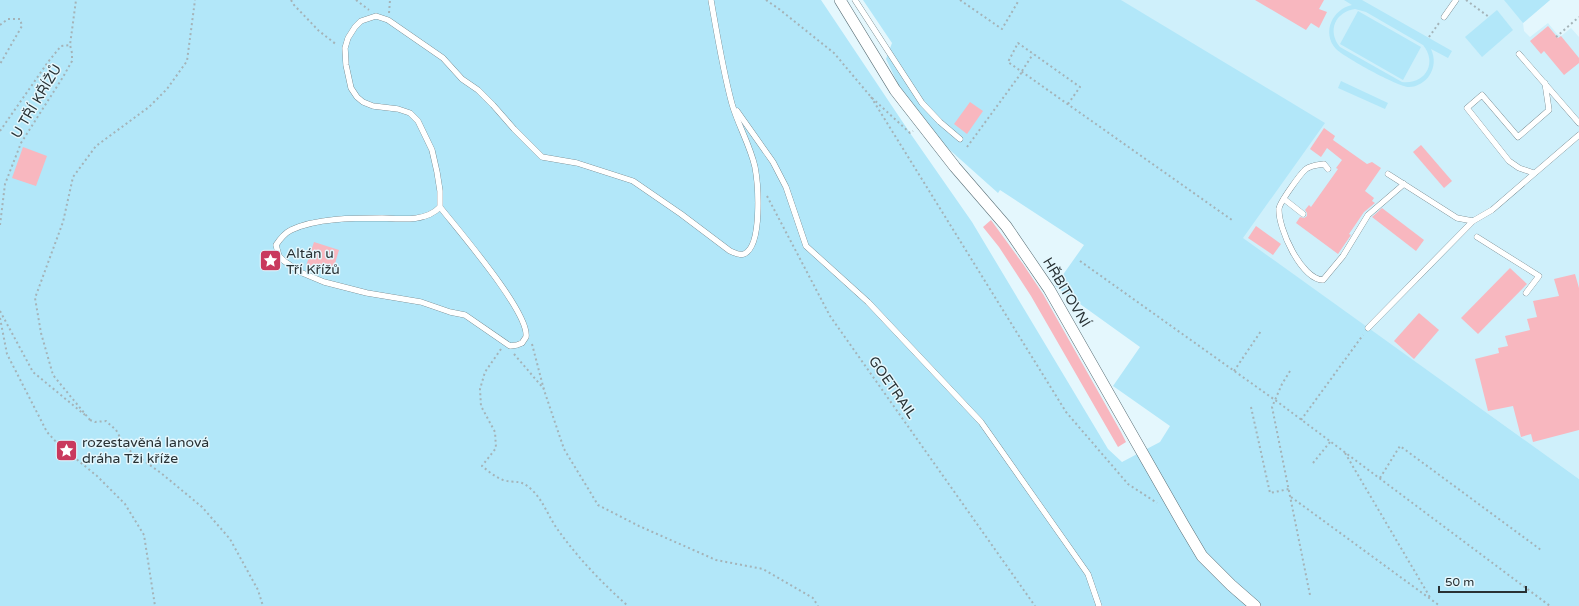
<svg xmlns="http://www.w3.org/2000/svg" width="1579" height="606" font-family="'Varela Round',sans-serif">
	<style>
		.built { fill: #cff0fb }
		.green { fill: #b2e7f9; fill-rule: evenodd }
		.building { fill: #f8b7bf }
		.lines { fill: none; stroke-linecap: round; stroke-linejoin: round }
		.service-casing { stroke: #5a6f76; stroke-width: 6 }
		.minor-casing { stroke: #5a6f76; stroke-width: 12 }
		.path { stroke: #a4b3b8; stroke-width: 2; stroke-dasharray: 2 3; stroke-linecap: butt }
		.service { stroke: #fff; stroke-width: 5.5 }
		.minor { stroke: #fff; stroke-width: 11 }
		.labels { text-anchor: middle; stroke-width: 3; stroke-linejoin: round; paint-order: stroke }
		.street-label { font-size: 14px; fill: #283134; stroke: #e4f7fd }
		.poi-label { font-size: 14px; fill: #283134; stroke: #e4f7fd; text-anchor: start }
	</style>
	<rect width="100%" height="100%" fill="#e4f7fd"/>
	<path class="built" d="M1120,0H1550L1523,23L1524,31L1530,37L1548,23L1557,34L1561,36L1571,28L1579,37V479L1242,238L1324,123Z"/>
	<g class="green">
		<path d="M0,0H821L910,133L972,222L1108,449L1122,462L1160,442L1170,426L1113,386L1140,347L1055,286L1084,245L1000,190L998,193L942,143L899,86L886,59L892,43L863,0H1121L1325,123L1243,238L1579,479V606H0Z"/>
		<path d="M1344,0H1362L1452,51L1448,58L1431,49C1435,58 1435,67 1429,76C1425,82 1417,87 1409,87C1398,87 1344,57 1336,49C1321,32 1333,9 1352,5ZM1355,9L1366,12L1423,45C1438,63 1425,85 1402,82L1340,47C1327,31 1335,12 1355,9Z"/>
		<path d="M1504,0H1550L1523,23Z"/>
		<path d="M1497,10L1513,30L1482,57L1465,37Z"/>
		<path d="M1358,11L1421,47L1403,80L1340,44Z"/>
		<path d="M1341,81L1388,103L1385,109L1338,88Z"/>
	</g>
	<g class="building">
		<path d="M1255,0H1324L1319,9L1327,12L1319,28L1311,23L1306,30Z"/>
		<path d="M1548,26L1558,38L1561,36L1579,58V63L1564,75L1544,51L1541,54L1530,41Z"/>
		<path d="M970,102L983,111L967,134L954,124Z"/>
		<path d="M1324,128L1335,136L1333,140L1367,164L1372,162L1381,168L1365,191L1374,198L1372,201L1375,203L1364,212L1349,234L1351,235L1338,254L1296,223L1300,217L1304,218L1307,216V213L1305,210L1309,205L1311,207L1338,169L1336,168L1342,160L1327,148L1321,157L1310,149Z"/>
		<path d="M1421,145L1452,181L1444,188L1413,152Z"/>
		<path d="M23,147L47,156L36,186L12,178Z"/>
		<path d="M1382,208L1424,240L1416,251L1372,217Z"/>
		<path d="M991,220L1023,264L1043,294L1121,432L1126,442L1118,447L1031,296L999,247L983,227Z"/>
		<path d="M1256,226L1281,244L1273,255L1248,238Z"/>
		<path d="M314,242L339,250L333,270L317,265L316,269L306,266Z"/>
		<path d="M1510,268L1527,284L1478,334L1461,318Z"/>
		<path d="M1575,274L1579,288V430L1533,442L1531,434L1521,437L1513,406L1488,411L1475,359L1499,353L1498,348L1508,346L1505,336L1530,330L1527,319L1537,317L1533,301L1559,296L1554,279Z"/>
		<path d="M1419,313L1439,330L1414,359L1394,341Z"/>
	</g>
	<g class="lines">
		<defs>
			<g id="service">
				<path d="M855,0L922,103L940,122L960,139"/>
				<path d="M1444,17L1456,0"/>
				<path d="M1519,54L1579,123"/>
				<path d="M737,111L773,162L786,187L806,246L868,302L981,422L1088,574L1099,606"/>
				<path d="M1328,169L1324,164C1318,165 1312,165 1306,169C1301,173 1279,203 1279,209C1278,228 1301,279 1323,280L1343,256L1368,215L1404,184"/>
				<path d="M1534,173L1519,168L1509,161L1467,108L1482,95L1518,137L1549,110L1545,83"/>
				<path d="M1388,174L1457,218L1473,221L1492,210L1579,135"/>
				<path d="M1284,199L1303,214"/>
				<path d="M440,207C458,230 530,313 526,337L522,343L517,345L510,346L465,315L450,312L421,302L367,293L324,282L300,272L284,261L279,256L276,245C280,239 285,233 291,230C316,218 355,218 382,218C401,219 426,222 440,207V191L437,172L432,150L418,121L410,113L398,109L373,106L363,102L357,97L351,88L346,65L345,48L348,38L355,27L361,21L376,16L388,20L443,58L462,79L478,90L493,105L514,129L542,157L577,163L633,181L681,214L730,251C735,253 739,256 744,254C763,246 758,183 755,167C750,145 738,125 732,104C723,71 717,34 711,0"/>
				<path d="M1477,237L1539,276L1526,293"/>
				<path d="M1368,328L1473,221"/>
			</g>
			<path id="minor" d="M840,0L895,90L955,167L1006,226L1049,289L1183,524L1202,556L1231,585L1255,606"/>
		</defs>
		<use href="#service" class="service-casing"/>
		<use href="#minor" class="minor-casing"/>
		<g class="path">
			<path d="M291,0L294,5L319,31L337,45"/>
			<path d="M356,0L369,10"/>
			<path d="M766,0L779,9L834,53L871,97L910,133L913,131"/>
			<path d="M960,0L1002,29L1019,0"/>
			<path d="M1466,0L1489,17"/>
			<path d="M389,13L390,0"/>
			<path d="M0,25L8,19H20L22,26L0,64"/>
			<path d="M1429,37L1439,23"/>
			<path d="M1556,37L1579,17"/>
			<path d="M1022,71L1033,54"/>
			<path d="M871,97L1066,412L1128,484L1157,503"/>
			<path d="M1068,104L1080,87L1018,43L1008,62L1232,220"/>
			<path d="M0,131L48,62L61,46L70,45"/>
			<path d="M967,147L1022,72"/>
			<path d="M767,196L830,316L1035,606"/>
			<path d="M0,225L5,184L21,143L63,77L72,61V53L70,45L76,0"/>
			<path d="M1080,261L1275,400L1550,606"/>
			<path d="M0,311L33,372L85,415"/>
			<path d="M0,318L7,354L47,432L58,444L97,476L125,504L144,535L155,606"/>
			<path d="M532,344L544,390L564,449L598,505L639,526L716,560L763,569L813,598L818,606"/>
			<path d="M501,349L485,372L480,389L481,406L495,432L496,448L482,466C488,471 495,477 503,480C517,484 520,478 533,491C544,502 549,518 558,530C578,558 602,583 628,606"/>
			<path d="M514,354L544,389"/>
			<path d="M1234,371L1261,331"/>
			<path d="M1290,371L1282,384L1272,407L1310,595"/>
			<path d="M1251,407L1270,493L1289,489"/>
			<path d="M90,420L53,375L41,333L35,298L63,222L73,177L96,146L149,107L167,89L187,61L195,0"/>
			<path d="M90,420L95,422L106,421L116,430L126,448L161,473L202,507L230,539L258,590L263,606"/>
			<path d="M1301,420L1363,335"/>
			<path d="M1345,453L1431,599"/>
			<path d="M1313,463L1330,442"/>
			<path d="M1380,478L1400,446L1541,550"/>
			<path d="M1291,497L1440,606"/>
		</g>
		<use href="#service" class="service"/>
		<use href="#minor" class="minor"/>
	</g>
	<defs>
		<symbol id="sight-square" viewBox="-11 -11 22 22"><rect x="-9" y="-9" width="18" height="18" rx="4" fill="#c9395d" stroke="#e4f7fd"/><path d="M0-6L1.8-2.2L6-1.7L2.9 1.2L3.7 5.4L0 3.3L-3.7 5.4L-2.9 1.2L-6-1.7L-1.8-2.2Z" fill="#fff"/></symbol>
	</defs>
	<g fill-rule="evenodd">
		<use href="#sight-square" x="258" y="248" width="25" height="25"/>
		<use href="#sight-square" x="54" y="438" width="25" height="25"/>
	</g>
	<g class="labels">
		<g class="street-label">
			<text transform="translate(36 101) rotate(-59)" y="5">U TŘÍ KŘÍŽŮ</text>
			<text transform="translate(1067 292) rotate(59)" y="5">HŘBITOVNÍ</text>
			<text transform="translate(893 387) rotate(55)" y="5">GOETRAIL</text>
		</g>
		<g class="poi-label">
			<text x="286" y="258">Altán u<tspan x="286" dy="16">Tří Křížů</tspan></text>
			<text x="82" y="447">rozestavěná lanová<tspan x="82" dy="16">dráha Tži kříže</tspan></text>
		</g>
	</g>
	<path d="M1439 586v6h87v-6" fill="none" stroke="#283134" stroke-width="2"/>
	<text x="1445" y="586" font-size="12" fill="#283134" stroke="#e4f7fd" stroke-width="3" paint-order="stroke">50 m</text>
</svg>
